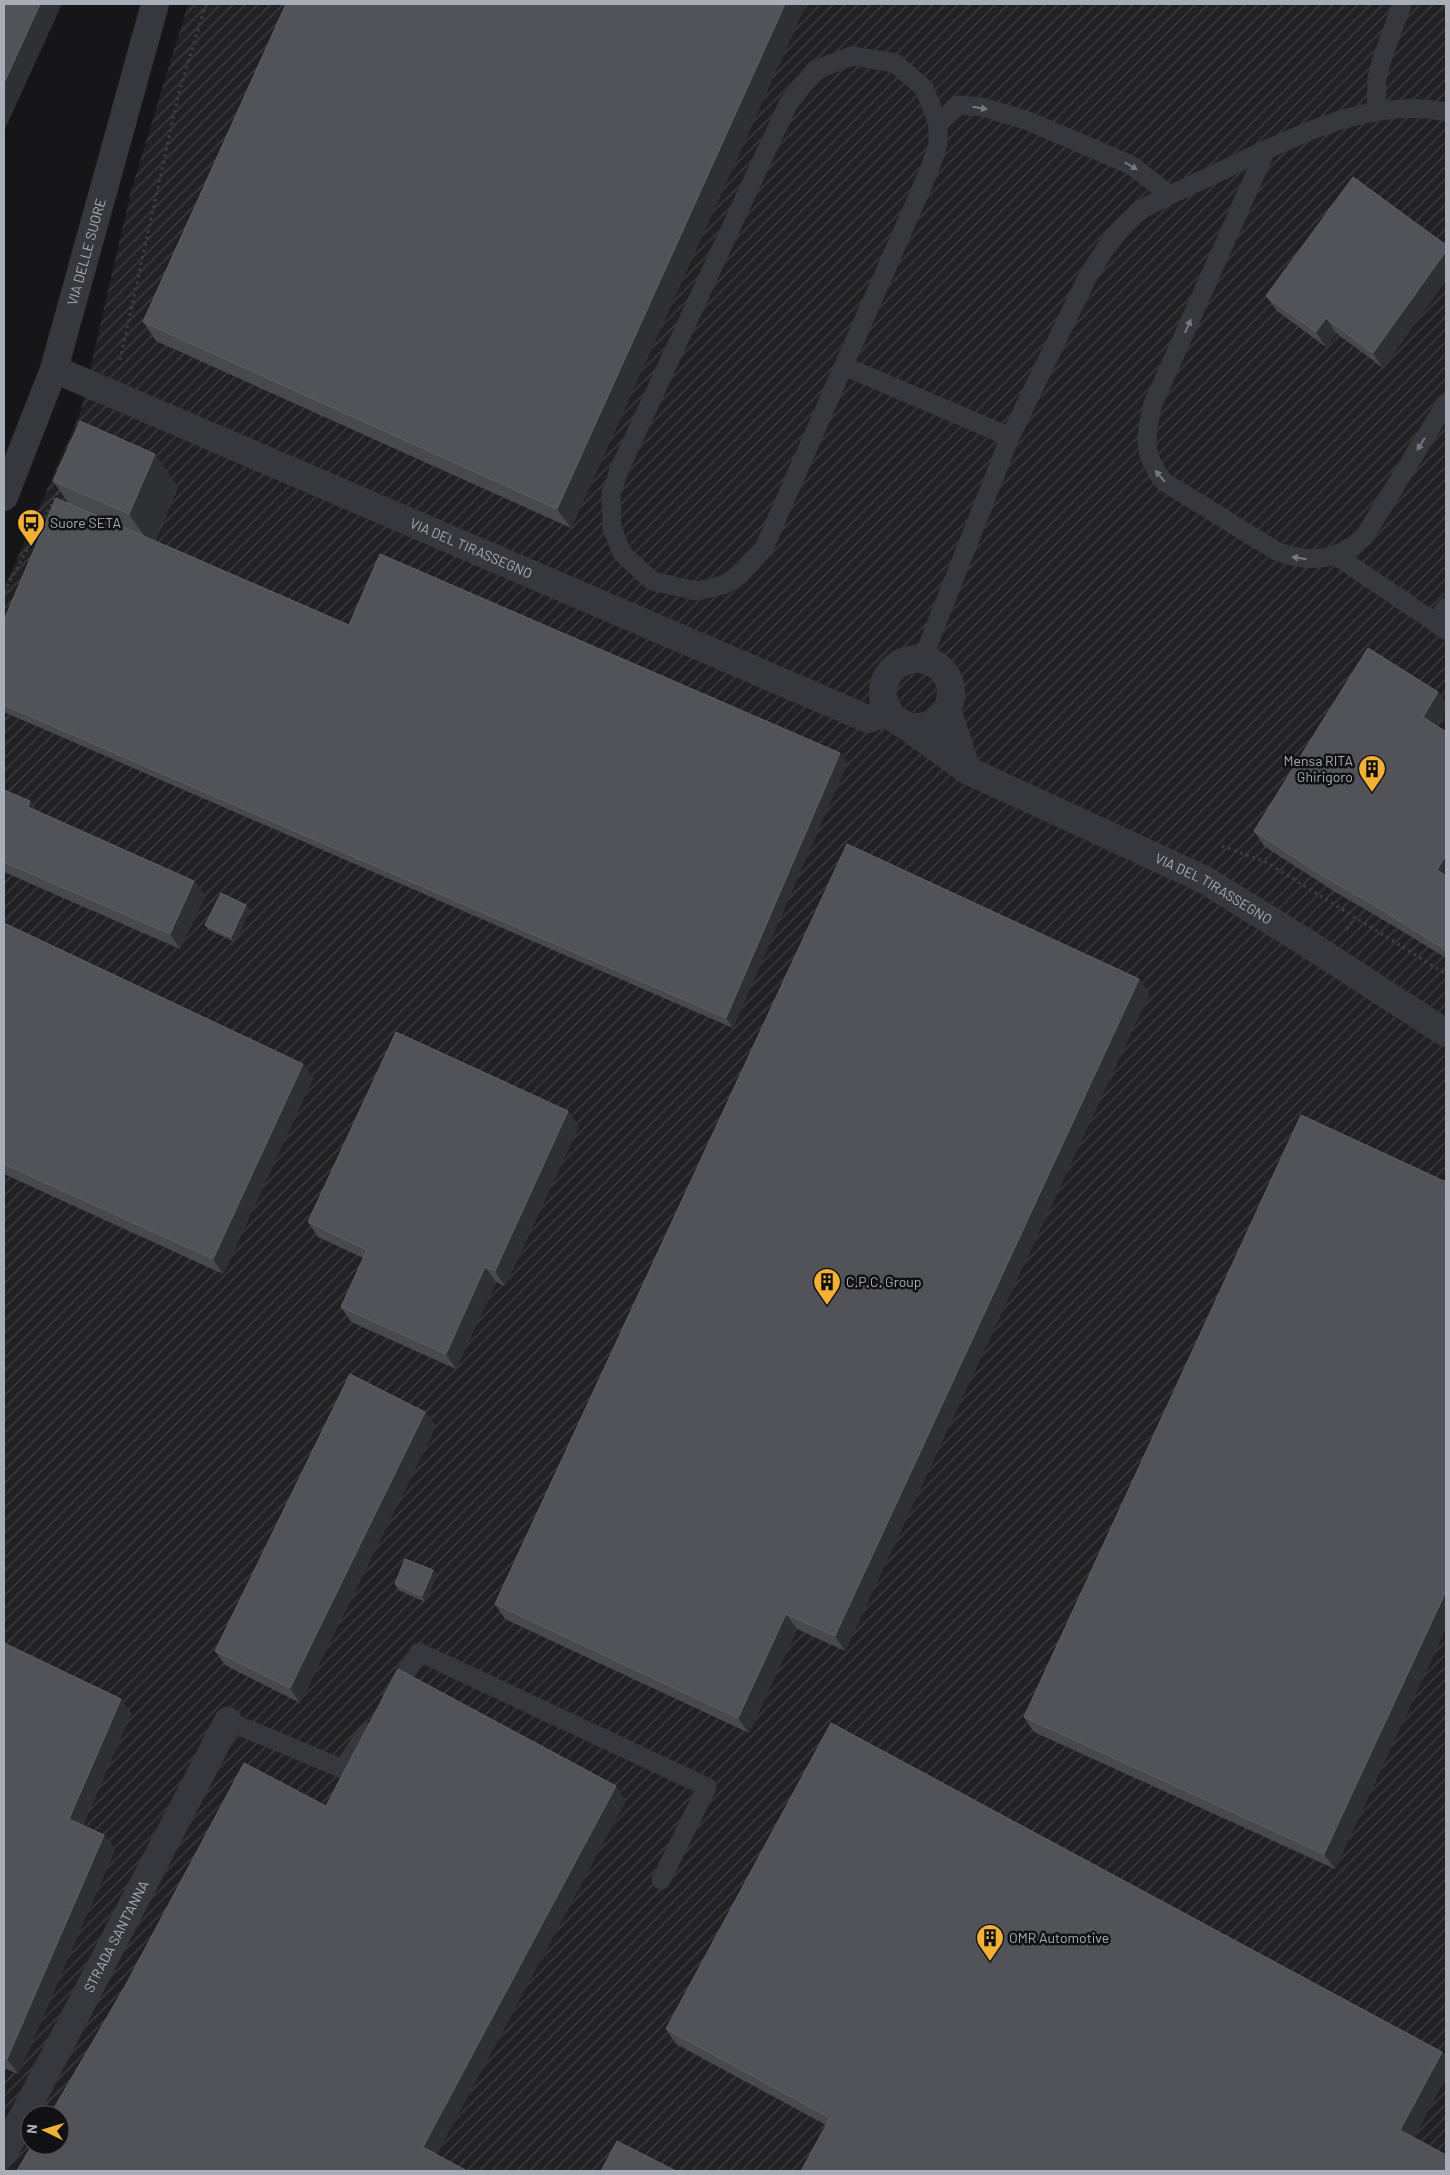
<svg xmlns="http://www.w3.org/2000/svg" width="1450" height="2175" font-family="Barlow,sans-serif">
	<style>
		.industrial { fill: url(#industrial-furrows); fill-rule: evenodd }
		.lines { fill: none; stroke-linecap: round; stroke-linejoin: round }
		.path { stroke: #3d3f44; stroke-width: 3; stroke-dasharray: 2.5 4; stroke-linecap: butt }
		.service { stroke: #37383d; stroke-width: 19 }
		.minor { stroke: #37383d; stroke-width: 28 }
		.tertiary { stroke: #37383d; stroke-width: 28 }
		.wall { fill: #47494d }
		.shaded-wall { fill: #2f3033 }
		.building { fill: #525359; stroke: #5f6168 }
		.oneway { fill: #757881 }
		.labels { text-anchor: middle; stroke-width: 5; stroke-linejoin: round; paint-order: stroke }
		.street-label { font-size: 14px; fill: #a8adb8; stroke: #111113 }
		.poi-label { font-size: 14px; fill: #a8adb8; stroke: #111113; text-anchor: start }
	</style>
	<defs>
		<pattern id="industrial-furrows" width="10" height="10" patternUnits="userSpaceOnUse" patternTransform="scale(1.25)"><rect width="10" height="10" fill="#222225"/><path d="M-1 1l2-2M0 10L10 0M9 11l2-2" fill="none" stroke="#3f3f43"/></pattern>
	</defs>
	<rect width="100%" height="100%" fill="#161618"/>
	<path class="industrial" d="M188,4H1446V2171H4V589L80,413L131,191ZM30,2115H60V2145H30Z"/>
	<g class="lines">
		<g class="path">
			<path d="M120,360L179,92L206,4"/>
			<path d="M4,592L61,487"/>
			<path d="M1222,846L1266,862L1446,974"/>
			<path d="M1347,929L1355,918"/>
		</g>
		<g class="service">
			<path d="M852,56L895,63L924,88L938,123V144L929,171L764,548L740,575L723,585L697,591L652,581L622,553L612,528L611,494L619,470L788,104L815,70Z"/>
			<path d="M1376,112L1377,79L1381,62L1402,4"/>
			<path d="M938,123L959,105L982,107L1026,120L1131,165L1170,195"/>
			<path d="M1266,150L1153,404C1145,437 1142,453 1163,481L1276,551C1310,564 1337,561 1364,537L1446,403"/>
			<path d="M844,366L1010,437"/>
			<path d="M1335,555L1436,623"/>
			<path d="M1445,630L1436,623L1446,607"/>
			<path d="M923,658L1010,437L1087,278L1105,249L1123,226L1142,209C1175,192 1209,177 1242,161C1305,132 1375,97 1446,112"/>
			<path d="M392,1695L419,1652L707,1787L661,1880"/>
			<path d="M228,1721L343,1769L367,1732"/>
		</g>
		<g class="minor">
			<path id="s1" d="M54,369L868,719L888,712"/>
			<circle cx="917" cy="693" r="34"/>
			<path d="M947,710L967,770"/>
			<path id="s2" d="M902,723L967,770L1203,879L1302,940L1446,1033"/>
			<path id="s3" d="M4,2153L228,1721"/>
		</g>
		<path class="tertiary" id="s4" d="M4,497L54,369L155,4"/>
	</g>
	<g class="wall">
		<path d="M286,4H806L571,528L156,341L143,322Z"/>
		<path d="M1446,245V280L1383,368L1336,333L1326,347L1277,311L1266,296Z"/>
		<path d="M53,481L178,487L155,541L349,625L847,763L733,1028L4,712V620L69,504Z"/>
		<path d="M1438,692L1446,703V710L1437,726L1446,732V958L1392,925L1335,892L1264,846L1254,831Z"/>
		<path d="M4,790L30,801L37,811L194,881L205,896L180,949L4,872Z"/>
		<path d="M250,910L235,942L209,930L205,925Z"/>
		<path d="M4,923L313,1078L223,1274L4,1174Z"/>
		<path d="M1139,979L1149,994L845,1651L797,1629L749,1733L505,1619L495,1604Z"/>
		<path d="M579,1126L505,1286L496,1282L456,1369L351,1322L341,1307L363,1258L318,1237L308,1222Z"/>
		<path d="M1446,1182V1628L1335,1869L1034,1732L1024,1717Z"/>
		<path d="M425,1412L436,1426L300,1703L225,1665L215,1651Z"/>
		<path d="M433,1570L437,1575L425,1602L398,1590L395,1584Z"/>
		<path d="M4,1643L121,1699L131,1714L83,1825L104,1835L115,1849L18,2074L4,2068Z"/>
		<path d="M666,2029L1442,2052L1446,2057V2078L1414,2137L826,2125L676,2044Z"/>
	</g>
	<g class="shaded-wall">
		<path d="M40,4H62L4,131V83Z"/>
		<path d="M785,4H806L571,528L557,509Z"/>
		<path d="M1446,251V280L1383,368L1373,353Z"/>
		<path d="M1326,318L1336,333L1326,347L1316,332Z"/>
		<path d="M155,454L178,487L152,547L129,514Z"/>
		<path d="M1438,692L1446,703V710L1433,732L1423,717Z"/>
		<path d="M840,753L847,763L733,1028L726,1018Z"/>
		<path d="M30,801L40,815L28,807Z"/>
		<path d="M1446,855V884L1437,870Z"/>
		<path d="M194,881L205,896L180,949L170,934Z"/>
		<path d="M246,905L250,910L235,942L231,937Z"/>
		<path d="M1139,979L1149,994L845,1651L835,1636Z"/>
		<path d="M303,1064L313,1078L223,1274L213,1259Z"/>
		<path d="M568,1111L579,1126L505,1286L495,1271Z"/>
		<path d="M485,1267L496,1282L456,1369L446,1354Z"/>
		<path d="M425,1412L436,1426L300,1703L290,1688Z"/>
		<path d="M433,1570L437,1575L425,1602L422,1596Z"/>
		<path d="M1446,1591V1628L1335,1869L1324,1854Z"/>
		<path d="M786,1614L797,1629L749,1733L738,1718Z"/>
		<path d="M121,1699L131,1714L79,1833L69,1819Z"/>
		<path d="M616,1786L626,1801L433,2162L423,2147Z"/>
		<path d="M104,1835L115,1849L18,2074L7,2059Z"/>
		<path d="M1442,2052L1446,2057V2078L1411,2144L1400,2130Z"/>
	</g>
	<g class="building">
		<path d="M4,4H40L4,83Z"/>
		<path d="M286,4H785L557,509L143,322Z"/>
		<path d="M1353,177L1446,245V251L1373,353L1326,318L1316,332L1266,296Z"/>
		<path d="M80,421L155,454L129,514L53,481Z"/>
		<path d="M56,498L349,625L380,554L840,753L726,1018L4,705V620Z"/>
		<path d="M1368,648L1438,692L1423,717L1446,732V855L1437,870L1446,876V950L1382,910L1325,877L1254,831Z"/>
		<path d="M4,790L30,801L28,807L194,881L170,934L4,862Z"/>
		<path d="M847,844L1139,979L835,1636L786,1614L738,1718L495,1604Z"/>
		<path d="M221,893L246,905L231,937L205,925Z"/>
		<path d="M4,923L303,1064L213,1259L4,1164Z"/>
		<path d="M396,1032L568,1111L495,1271L485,1267L446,1354L341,1307L367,1250L308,1222Z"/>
		<path d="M1301,1115L1446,1182V1202L1444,1206L1446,1207V1591L1324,1854L1024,1717Z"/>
		<path d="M350,1374L425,1412L290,1688L215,1651Z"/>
		<path d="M405,1559L433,1570L422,1596L395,1584Z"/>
		<path d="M4,1643L121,1699L69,1819L104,1835L7,2059L4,2057Z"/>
		<path d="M398,1669L616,1786L423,2147L467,2171H17L32,2145H60V2115H50L124,1988L244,1763L326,1806Z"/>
		<path d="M831,1723L1442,2052L1400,2130L1446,2155V2165L1443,2171H801L830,2118L666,2029Z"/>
		<path d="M617,2141L676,2171H601Z"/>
	</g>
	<defs><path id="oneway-solid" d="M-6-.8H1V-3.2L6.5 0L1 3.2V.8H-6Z" transform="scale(1.25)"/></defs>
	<g class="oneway">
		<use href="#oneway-solid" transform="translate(980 108) rotate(9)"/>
		<use href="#oneway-solid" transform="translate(1131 166) rotate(30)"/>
		<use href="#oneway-solid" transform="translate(1188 326) rotate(-66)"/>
		<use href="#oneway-solid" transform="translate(1421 444) rotate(122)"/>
		<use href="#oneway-solid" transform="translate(1160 476) rotate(-130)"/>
		<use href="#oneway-solid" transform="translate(1299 558) rotate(-171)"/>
	</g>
	<defs>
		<symbol id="bus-pin" viewBox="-11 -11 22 30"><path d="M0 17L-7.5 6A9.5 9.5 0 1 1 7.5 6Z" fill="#f2b134" stroke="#111113"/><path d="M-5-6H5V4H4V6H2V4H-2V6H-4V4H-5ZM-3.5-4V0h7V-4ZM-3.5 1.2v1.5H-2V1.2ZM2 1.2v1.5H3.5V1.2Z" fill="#111"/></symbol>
		<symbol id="building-pin" viewBox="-11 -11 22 30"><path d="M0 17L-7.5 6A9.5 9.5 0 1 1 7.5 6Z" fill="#f2b134" stroke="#111113"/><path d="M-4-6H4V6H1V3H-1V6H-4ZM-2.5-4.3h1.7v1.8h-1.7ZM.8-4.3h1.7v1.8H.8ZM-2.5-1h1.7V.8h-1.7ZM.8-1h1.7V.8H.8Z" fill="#111"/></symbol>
	</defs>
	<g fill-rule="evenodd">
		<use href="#bus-pin" x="15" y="507" width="32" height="43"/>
		<use href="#building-pin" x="1356" y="753" width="32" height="43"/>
		<use href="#building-pin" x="811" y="1266" width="32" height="43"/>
		<use href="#building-pin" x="974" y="1922" width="32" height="43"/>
	</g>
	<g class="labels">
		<g class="street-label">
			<text dy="5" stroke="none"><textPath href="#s4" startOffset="259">VIA DELLE SUORE</textPath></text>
			<text dy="5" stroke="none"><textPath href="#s1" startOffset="454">VIA DEL TIRASSEGNO</textPath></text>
			<text dy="5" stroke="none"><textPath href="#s2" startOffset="354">VIA DEL TIRASSEGNO</textPath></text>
			<text dy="5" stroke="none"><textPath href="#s3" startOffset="244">STRADA SANT'ANNA</textPath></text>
		</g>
		<g class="poi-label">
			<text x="50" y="528">Suore SETA</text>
			<text x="1353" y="766" text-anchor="end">Mensa RITA<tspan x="1353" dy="16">Ghirigoro</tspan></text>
			<text x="846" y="1287">C.P.C. Group</text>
			<text x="1009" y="1943">OMR Automotive</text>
		</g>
	</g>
	<rect width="1450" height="2175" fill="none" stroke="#a8adb8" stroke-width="10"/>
	<g transform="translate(45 2130) rotate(275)"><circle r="24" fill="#111113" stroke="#4d4f55"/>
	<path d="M0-4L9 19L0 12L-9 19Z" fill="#f2b134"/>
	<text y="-8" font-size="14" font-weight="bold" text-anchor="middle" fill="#a8adb8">N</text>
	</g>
</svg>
